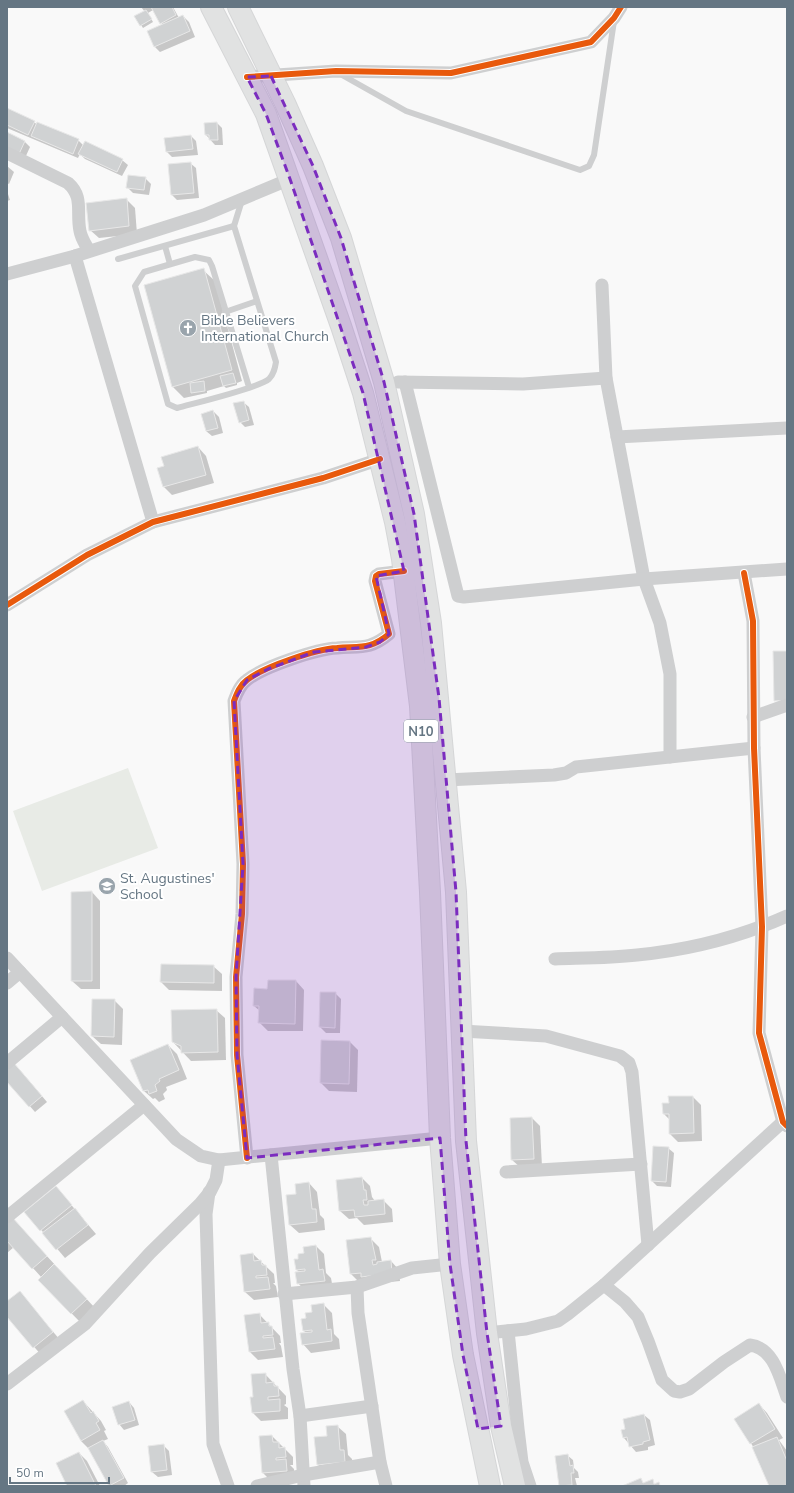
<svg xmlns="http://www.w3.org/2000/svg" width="794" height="1493" font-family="'Nunito Sans',sans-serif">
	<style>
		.green { fill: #e8ebe6 }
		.shadow { fill: #0003 }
		.building { fill: #d0d2d3; stroke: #e8e8e8 }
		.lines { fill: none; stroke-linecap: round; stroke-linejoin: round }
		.primary-casing { stroke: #d5d6d7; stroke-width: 22 }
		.lane { stroke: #cecfd0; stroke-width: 6 }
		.street { stroke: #cecfd0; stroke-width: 13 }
		.primary { stroke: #e1e2e2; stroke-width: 20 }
		.cycleway-casing { stroke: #fff; stroke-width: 8 }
		.cycleway { stroke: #e8590c; stroke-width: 6 }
		.marked { fill: #7b2cbf; fill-opacity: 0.2; stroke: #7b2cbf; stroke-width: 3; stroke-dasharray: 8 5; stroke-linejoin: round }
		.labels { text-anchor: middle; stroke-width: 4; stroke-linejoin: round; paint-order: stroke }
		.shield { fill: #fff; stroke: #939fa8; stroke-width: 1 }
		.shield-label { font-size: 13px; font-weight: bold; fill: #657683 }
		.poi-label { font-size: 14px; fill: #657683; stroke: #fff; text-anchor: start }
	</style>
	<rect width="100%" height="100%" fill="#f9f9f9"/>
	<path class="green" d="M128,768L158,848L42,891L13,811Z"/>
	<g class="shadow">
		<path d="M141,7H173L179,18L183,16L189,22L195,37L160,52L155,47L148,32L163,25L153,10L148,13L153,22L143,28L141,25L145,12Z"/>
		<path d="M7,109L37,124L78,140L84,146L122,160L128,165L122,176L85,159L80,154L78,158L7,128Z"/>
		<path d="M217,123L222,128L223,145H215L206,135Z"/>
		<path d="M7,133L25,142L30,147L25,158L7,149Z"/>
		<path d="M191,136L196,141L198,155L172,157L167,152Z"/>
		<path d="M190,163L196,168L199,198L177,200L172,195L169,165Z"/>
		<path d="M7,166L14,172L9,184L7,183Z"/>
		<path d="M145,178L151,184L149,195L133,193L127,187Z"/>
		<path d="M7,191L10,200L7,201Z"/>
		<path d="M126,199L135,208L137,234L99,238L90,230Z"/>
		<path d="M203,270L215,281L242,381L237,383V385L226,388L224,386L207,391V393L184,398L173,387Z"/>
		<path d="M243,402L249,407L254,425L245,427L240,422Z"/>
		<path d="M213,411L219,417L223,433L212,436L206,431Z"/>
		<path d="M198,447L206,456L214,483L172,495L164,487Z"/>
		<path d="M92,892L100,901V989H81L72,981Z"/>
		<path d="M213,966L222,974V991L169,990L161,982Z"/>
		<path d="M296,981L304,990L303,1031H268L259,1022L260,1011L254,1006L268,990Z"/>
		<path d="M335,993L341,999L340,1033H326L320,1027Z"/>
		<path d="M93,1000H114L123,1009L122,1045L101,1044L92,1036Z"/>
		<path d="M216,1010L225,1018L226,1060L191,1061L173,1042Z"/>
		<path d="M350,1042L358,1050L357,1092L329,1091L321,1083Z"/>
		<path d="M168,1045L177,1054L187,1079L166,1087L167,1090L163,1094L165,1099L159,1102L155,1098L153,1099L144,1091L131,1061Z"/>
		<path d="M19,1069L47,1102L35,1112L7,1080Z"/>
		<path d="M693,1097L701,1105L702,1141L678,1142L670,1134V1120L664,1114L670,1104Z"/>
		<path d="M532,1118L540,1126L542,1167L521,1168L512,1160Z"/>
		<path d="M668,1148L674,1153L671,1187L657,1186L652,1181Z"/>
		<path d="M362,1178L370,1186L372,1197L375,1201L383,1200L392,1209L393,1222L364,1225L357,1218L349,1219L340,1211L337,1181Z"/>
		<path d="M309,1183L317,1192L320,1215L324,1219L325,1230L299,1233L290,1225Z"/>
		<path d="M56,1187L96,1234L65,1258L26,1212Z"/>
		<path d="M7,1223L20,1227L95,1308L80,1322L39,1280L42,1278L14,1247L7,1253Z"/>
		<path d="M370,1238L379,1247L382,1262L391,1261L399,1270L400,1281L370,1284L359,1282L351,1274Z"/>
		<path d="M316,1246L324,1254L326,1273L331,1278L333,1289L306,1292L298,1283L299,1272L297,1270L299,1260Z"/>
		<path d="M253,1254L274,1274L275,1283H273L276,1286L278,1297L254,1300L245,1292Z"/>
		<path d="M19,1292L61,1341L42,1356L7,1315V1303Z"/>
		<path d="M323,1304L332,1313L334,1334L339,1339L340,1349L311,1353L303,1344L307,1334L304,1331L302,1320L307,1319Z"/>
		<path d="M259,1314L280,1336L281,1343H279L281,1346L283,1357L258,1360L250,1352Z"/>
		<path d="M265,1374L286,1396V1404L284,1405L288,1408V1419L261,1421L253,1413L254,1398Z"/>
		<path d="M83,1401L101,1421L106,1430L104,1431L108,1439L103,1441L108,1447L128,1483L124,1486H110L89,1449L81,1441Z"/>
		<path d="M129,1402L134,1408L139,1425L124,1430L119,1424Z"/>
		<path d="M759,1404L767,1413L783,1438L779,1440L787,1451V1486H770L754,1448L735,1419Z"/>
		<path d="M644,1415L650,1420L655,1445L648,1447V1450L636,1452L624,1438L626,1429Z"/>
		<path d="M337,1426L346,1434L348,1455L352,1459L353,1470L326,1473L318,1465L328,1437Z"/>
		<path d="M272,1436L293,1457V1465H290L294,1469L295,1479L271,1481L263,1473Z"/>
		<path d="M163,1445L169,1451L172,1475L158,1477L152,1472Z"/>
		<path d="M79,1453L87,1461L100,1486H68Z"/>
		<path d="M567,1455L573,1460L574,1468L578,1472L579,1478H575L577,1486H560L556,1457Z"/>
	</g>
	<g class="building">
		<path d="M151,7H172L176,15L160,24Z"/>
		<path d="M146,10L152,19L140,26L134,16Z"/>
		<path d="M183,15L190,31L154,47L147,31Z"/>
		<path d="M7,108L35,121L28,135L7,125Z"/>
		<path d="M37,122L79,139L73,154L31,136Z"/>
		<path d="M217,122L218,140H209V135H205L204,123Z"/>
		<path d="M7,132L25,141L19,154L7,147Z"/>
		<path d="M191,135L193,149L166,152L164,138Z"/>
		<path d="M85,141L123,159L117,172L78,154Z"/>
		<path d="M191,162L194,193L171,195L168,164Z"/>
		<path d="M128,175L146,177L144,190L126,188Z"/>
		<path d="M127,198L129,226L89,231L86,203Z"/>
		<path d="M204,268L232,370L172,387L144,285Z"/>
		<path d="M233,373L236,383L223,386L220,376Z"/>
		<path d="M204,381L205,391L191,393L190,383Z"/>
		<path d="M244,401L249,420L239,423L233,403Z"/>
		<path d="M213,410L218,428L206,431L201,414Z"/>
		<path d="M198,446L206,475L163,487L157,468L164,466L161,457Z"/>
		<path d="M773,651H787V700L774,701Z"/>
		<path d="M92,891V981H71V892Z"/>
		<path d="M161,964L214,965V983L160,982Z"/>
		<path d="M268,980H296L295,1024L258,1023L259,1006H253L254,988L267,989Z"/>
		<path d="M320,992H336L335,1028L319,1027Z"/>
		<path d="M92,999H115L114,1037L91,1036Z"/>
		<path d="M217,1009L218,1052L181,1053V1046L172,1042L171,1010Z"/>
		<path d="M321,1040L350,1041L349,1084L320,1083Z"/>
		<path d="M168,1044L179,1070L159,1079L160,1081L155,1085L157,1091L149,1094L148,1090L143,1091L130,1060Z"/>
		<path d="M13,1062L42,1096L29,1107L7,1082V1068Z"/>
		<path d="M668,1096H693L694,1133L669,1134V1114H663L662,1103H669Z"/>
		<path d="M532,1117L534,1159L511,1160L510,1118Z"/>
		<path d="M653,1146L669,1147L666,1182L651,1181Z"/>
		<path d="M362,1177L364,1190H366L367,1200H363L364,1205H368V1201L384,1199L385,1214L355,1217L354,1210L339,1211L336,1180Z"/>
		<path d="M309,1182L312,1209H316L317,1222L289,1225L286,1195L296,1194L295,1184Z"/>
		<path d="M56,1186L72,1205L40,1231L24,1212Z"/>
		<path d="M75,1208L88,1225L56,1250L42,1233Z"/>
		<path d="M12,1217L47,1256L32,1269L7,1241V1222Z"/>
		<path d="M371,1237L376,1260H372L373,1265L377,1264V1262L391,1260L392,1273L361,1277V1273L350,1274L346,1240Z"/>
		<path d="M316,1245L319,1270L323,1269L325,1281L297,1284L295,1272L305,1271V1269L296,1270L294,1259H298V1254L304,1253L303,1247Z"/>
		<path d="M253,1253L254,1261L261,1260L262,1265H266L267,1275L256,1276V1278L268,1277L270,1289L244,1292L240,1255Z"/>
		<path d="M54,1264L87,1299L71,1314L38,1280Z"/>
		<path d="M20,1291L53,1332L33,1348L7,1317V1301Z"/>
		<path d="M324,1303L327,1330L331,1329L332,1341L302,1345L300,1333L312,1332V1330L303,1331L301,1319L306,1318L305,1313L312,1312L311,1305Z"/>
		<path d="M260,1313L261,1323L269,1322V1326H272L273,1335L263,1336V1338L273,1337L275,1349L249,1352L244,1315Z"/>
		<path d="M266,1373V1383L274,1382V1386H278L279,1396L268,1397V1400L280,1399V1411L252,1413L250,1397H253L251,1374Z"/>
		<path d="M83,1400L91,1413L93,1411L99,1421L96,1423L100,1430L81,1441L64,1411Z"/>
		<path d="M129,1401L135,1420L118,1425L112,1407Z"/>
		<path d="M759,1403L775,1429L750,1444L734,1419Z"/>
		<path d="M644,1414L650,1440L643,1442V1444L629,1447L627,1437L623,1438L621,1430L625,1429L623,1419Z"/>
		<path d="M338,1425L340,1450H344L345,1462L317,1465L314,1437L327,1436L326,1426Z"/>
		<path d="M272,1435L273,1442H279V1448L285,1447L286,1457L276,1458V1460L286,1459L287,1471L262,1473L259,1436Z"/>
		<path d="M777,1437L787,1461V1486H769L752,1447Z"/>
		<path d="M103,1440L124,1478L109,1486L88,1448Z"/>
		<path d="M164,1444L167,1470L151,1472L148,1446Z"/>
		<path d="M79,1452L96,1486H67L56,1463Z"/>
		<path d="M568,1454L570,1466L573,1465L574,1473H571L572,1485L559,1486L555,1456Z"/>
		<path d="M641,1478L643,1483L653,1479L654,1484L659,1482L660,1486H622Z"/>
	</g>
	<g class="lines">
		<defs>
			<g id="primary">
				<path d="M211,7L266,114L341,326L363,393L395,522L402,559L420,706L430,892L440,1138L450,1264L463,1355L490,1486"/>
				<path d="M238,7L285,103L313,166L341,238L384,382L414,514L431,623L456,892L466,1141L487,1333L501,1426L515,1486"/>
			</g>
		</defs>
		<use href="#primary" class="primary-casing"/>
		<g class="lane">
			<path d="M342,75L406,111L580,170L589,166L594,155L614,21"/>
			<path d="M242,200L234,226L276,362C275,368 274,374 269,379C259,388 195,403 177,408L168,404L135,286L144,272L195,257L209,260L212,266L249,387"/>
			<path d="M165,246L170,264"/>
			<path d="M118,259L234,226"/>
			<path d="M225,312L257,301"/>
		</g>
		<g class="street">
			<path d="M247,77L336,71L451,73L591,42L614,18L621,7"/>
			<path d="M7,153L68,183C84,197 76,212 80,231C81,238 86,245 89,251"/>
			<path d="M75,256L153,522"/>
			<path d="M7,274L75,256L204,215L290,179"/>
			<path d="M602,285L606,378L644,579L660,623L670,674V757"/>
			<path d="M398,382L523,384L606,378"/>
			<path d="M405,382L458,596L464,597L644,579L787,569"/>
			<path d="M617,437L787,428"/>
			<path d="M744,573L753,621L754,748L762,927L759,1033L783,1122L787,1126"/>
			<path d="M7,605L87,555L153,522L323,478L380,459"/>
			<path d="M753,717L787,705"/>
			<path d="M446,780L554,775L566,773L576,767L754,748"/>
			<path d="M7,958L176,1139L201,1156L219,1160L440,1138"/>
			<path d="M555,959C582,958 610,958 637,955C689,950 740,937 787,916"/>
			<path d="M7,983L20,972"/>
			<path d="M462,1031L546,1036L620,1056L629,1063L632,1072L648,1245"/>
			<path d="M7,1063L62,1017"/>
			<path d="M271,1155L293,1369L300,1416L304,1486"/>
			<path d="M247,1158L237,1055L236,977L242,914L243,864L234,701C237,693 240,685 247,680C263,667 316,649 337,648C360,646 370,650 389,634L375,581L376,576L379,574L404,571"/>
			<path d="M506,1172L641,1164"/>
			<path d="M209,1192L206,1214L213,1444L228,1486"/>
			<path d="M7,1217L144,1105"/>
			<path d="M604,1285L625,1302L638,1317L648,1341L662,1380L674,1391L680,1392L689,1389L724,1362L750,1345C774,1348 780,1378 787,1397"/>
			<path d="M357,1287L358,1313L380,1462L386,1486"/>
			<path d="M284,1294L357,1287L412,1268L450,1264"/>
			<path d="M508,1331L518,1429L522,1462L530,1486"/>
			<path d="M487,1333L526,1329L558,1321L568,1314L604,1285L787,1118"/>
			<path d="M7,1384L85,1324L150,1253L200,1204L210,1192L216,1180L219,1160"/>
			<path d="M300,1416L372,1406"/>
			<path d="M257,1486L303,1475L380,1462"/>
		</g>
		<use href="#primary" class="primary"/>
		<defs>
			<g id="cycleway">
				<path d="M247,77L336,71L451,73L591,42L614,18L621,7"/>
				<path d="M744,573L753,621L754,748L762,927L759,1033L783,1122L787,1126"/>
				<path d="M7,605L87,555L153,522L323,478L380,459"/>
				<path d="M247,1158L237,1055L236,977L242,914L243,864L234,701C237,693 240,685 247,680C263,667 316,649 337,648C360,646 370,650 389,634L375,581L376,576L379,574L404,571"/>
			</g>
		</defs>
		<use href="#cycleway" class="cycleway-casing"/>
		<use href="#cycleway" class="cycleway"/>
	</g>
	<path class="marked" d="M271,76L313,166L341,238L384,382L414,514L439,698L456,892L466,1141L487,1333L501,1426L478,1429L463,1355L450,1264L440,1138L247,1158L237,1055L236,977L243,864L234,701L247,680L268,669L314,652L366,647L380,642L389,634L376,576L404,571L363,393L290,179L266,114L247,77Z"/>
	<defs>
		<symbol id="church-disc" viewBox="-11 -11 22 22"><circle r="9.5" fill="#99a4ac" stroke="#fff"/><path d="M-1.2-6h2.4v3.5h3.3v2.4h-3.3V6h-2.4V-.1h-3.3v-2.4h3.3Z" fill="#fff"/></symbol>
		<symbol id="school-disc" viewBox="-11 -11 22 22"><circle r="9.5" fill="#99a4ac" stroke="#fff"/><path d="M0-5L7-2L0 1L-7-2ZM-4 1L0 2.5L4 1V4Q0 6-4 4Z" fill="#fff"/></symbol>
	</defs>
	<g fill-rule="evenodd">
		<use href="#church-disc" x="178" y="318" width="20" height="20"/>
		<use href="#school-disc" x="97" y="876" width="20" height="20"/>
	</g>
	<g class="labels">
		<rect class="shield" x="404" y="720" width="34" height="22" rx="3"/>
		<g class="shield-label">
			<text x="421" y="736">N10</text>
		</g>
		<g class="poi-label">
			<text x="201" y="325">Bible Believers<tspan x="201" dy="16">International Church</tspan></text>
			<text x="120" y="883">St. Augustines'<tspan x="120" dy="16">School</tspan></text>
		</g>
	</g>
	<rect width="794" height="1493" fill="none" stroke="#657683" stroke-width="16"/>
	<path d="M10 1477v6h99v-6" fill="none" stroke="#657683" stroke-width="2"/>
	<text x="16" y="1477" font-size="12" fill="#657683" stroke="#ffffff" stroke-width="3" paint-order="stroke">50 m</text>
</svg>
